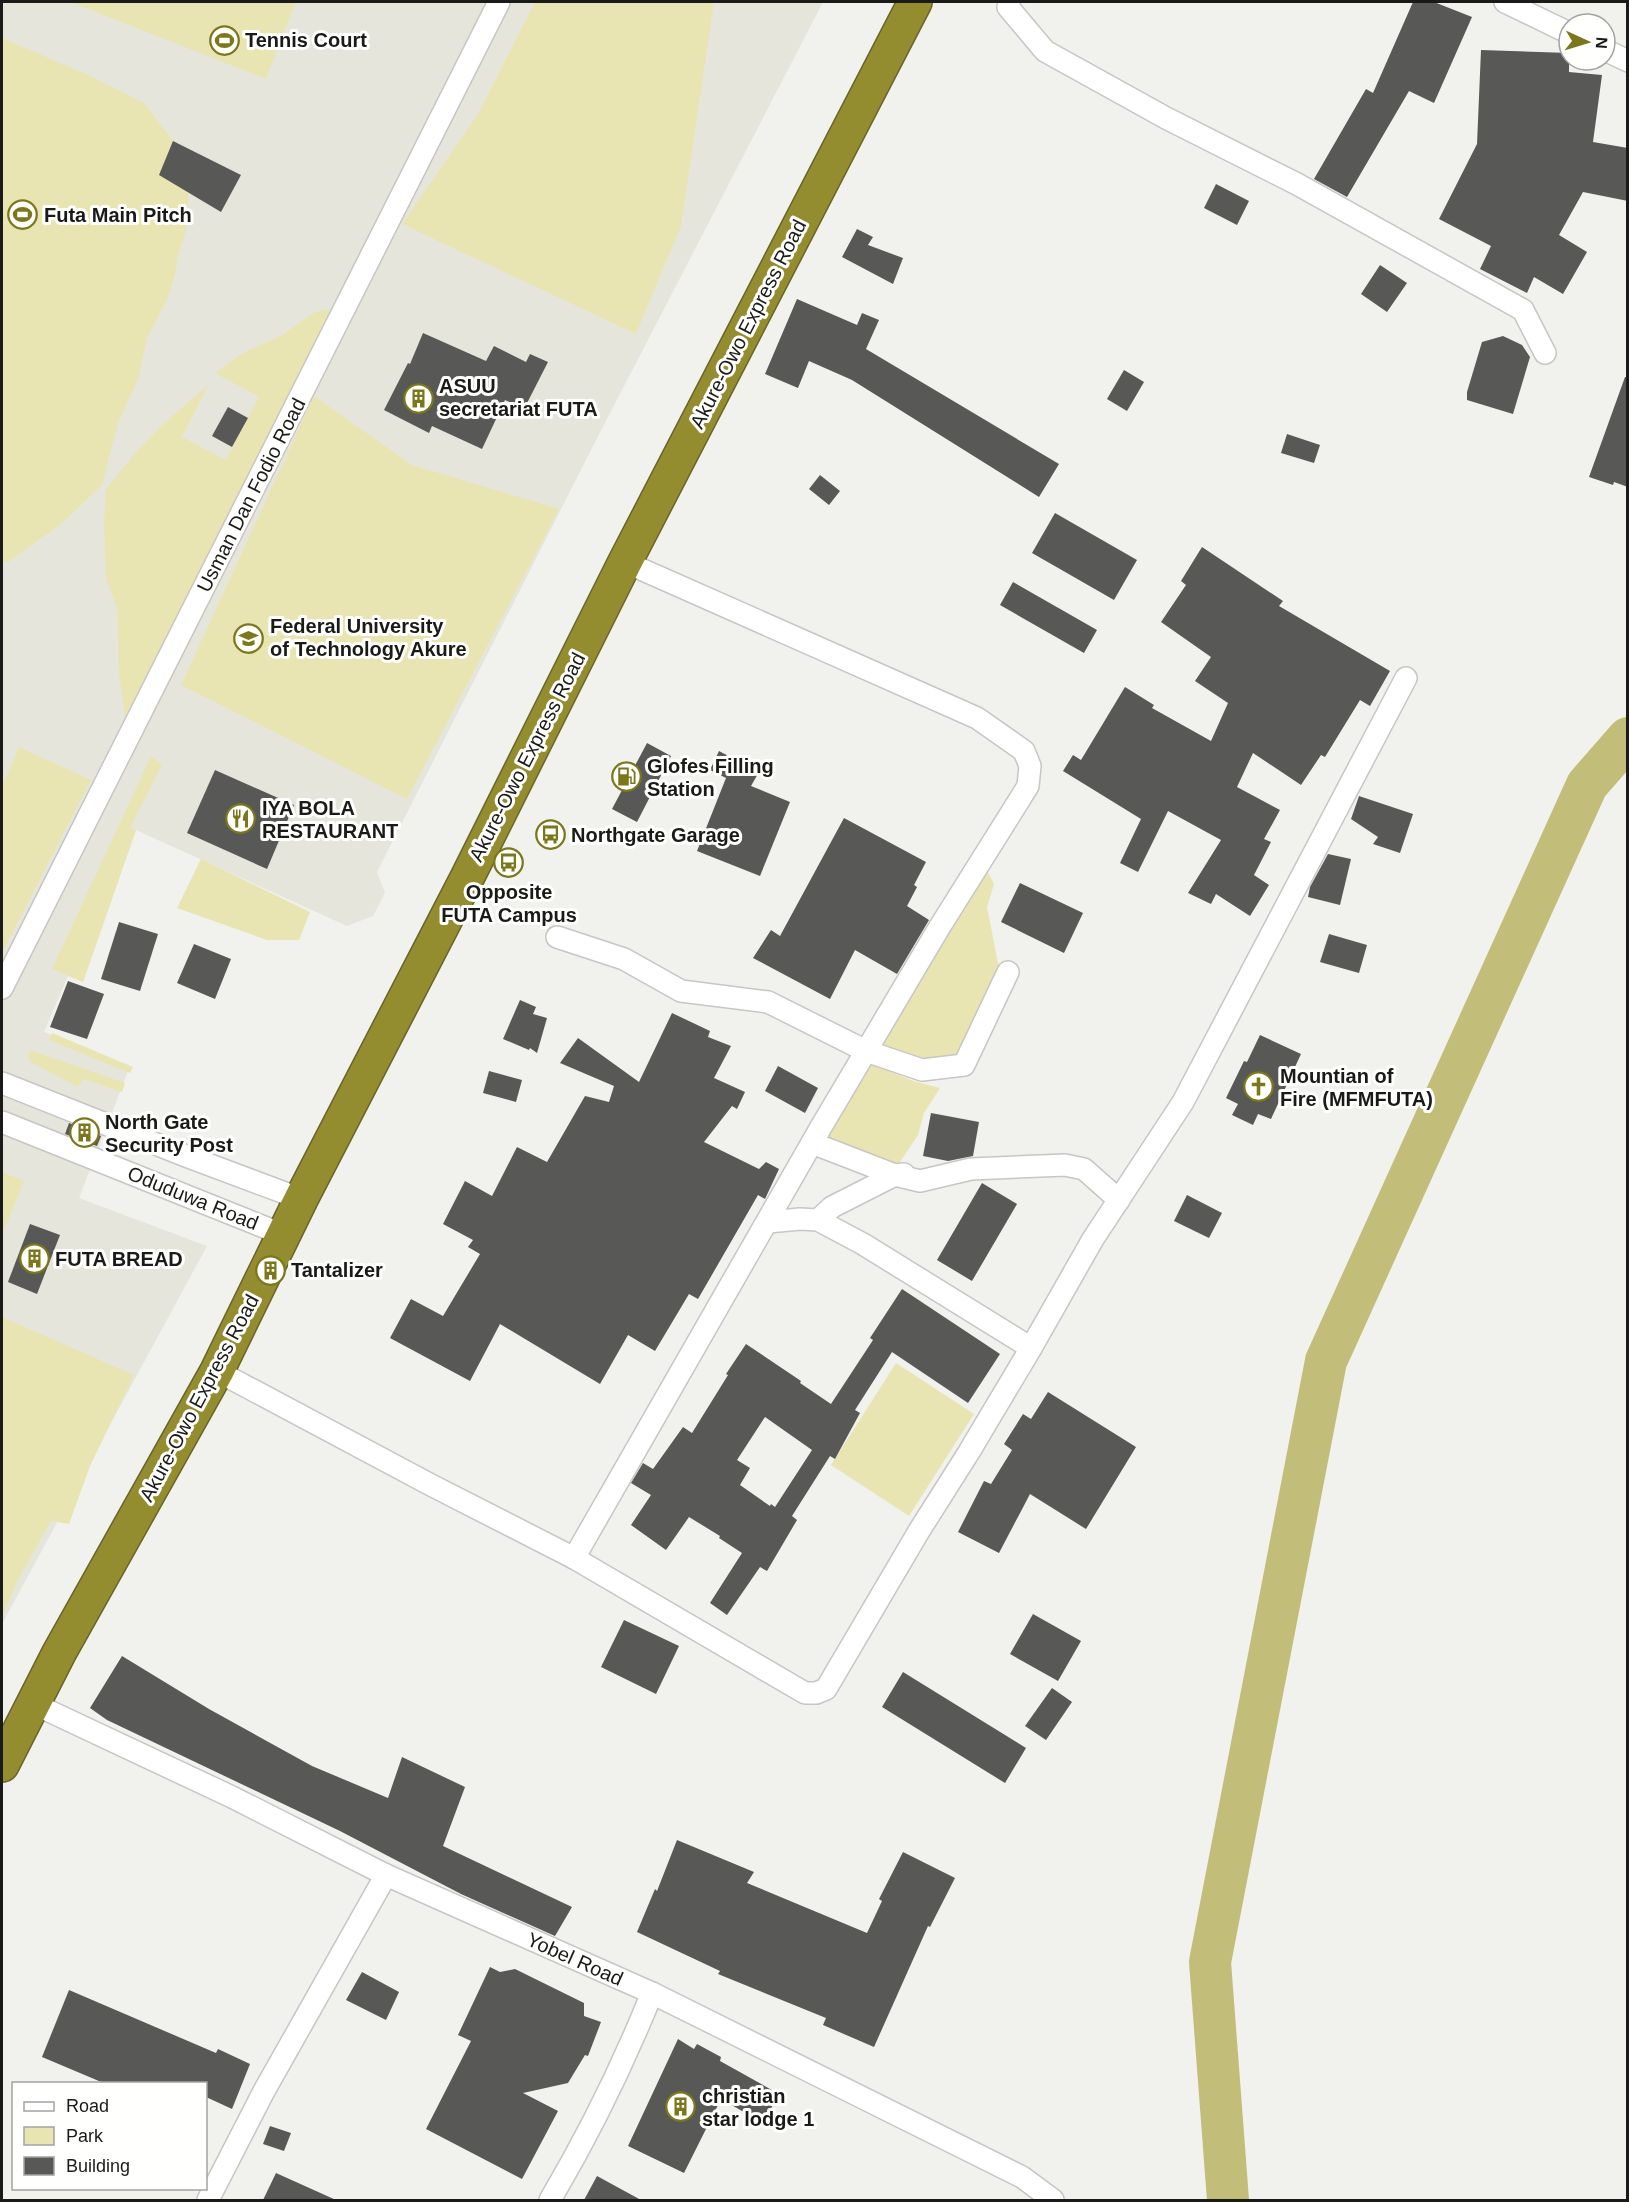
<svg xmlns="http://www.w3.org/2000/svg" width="1629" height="2202" font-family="Helvetica,sans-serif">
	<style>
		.built { fill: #e6e5db }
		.green { fill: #e8e5b3 }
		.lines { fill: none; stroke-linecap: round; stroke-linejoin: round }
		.river { stroke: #c2be79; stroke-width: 42 }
		.building { fill: #585856; fill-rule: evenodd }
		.street-casing { stroke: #c7c6c4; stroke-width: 24 }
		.highway-casing { stroke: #696528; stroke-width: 36 }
		.street { stroke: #fff; stroke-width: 21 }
		.highway { stroke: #948d30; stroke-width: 33 }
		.labels { text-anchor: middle; stroke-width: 6; stroke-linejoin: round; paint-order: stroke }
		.poi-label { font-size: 20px; font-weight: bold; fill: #1a1a19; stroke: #fffffe; text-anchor: start }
		.street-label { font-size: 20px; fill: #1a1a19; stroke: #fffffe }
	</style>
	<rect width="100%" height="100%" fill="#f1f1ee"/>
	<path class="built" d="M2,2H823L593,446L377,872L385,893L373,916L347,926L136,830L83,982L68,976L44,1032L130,1066L79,1198L207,1246L2,1624Z"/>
	<g class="green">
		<path d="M70,2H296L266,79Z"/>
		<path d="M535,2H714L681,226L636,334L402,224L478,114Z"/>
		<path d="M2,38L84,73L144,103L184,155L189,186L186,231L178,255L175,274L168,298L147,338L139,377L118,423L102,485L60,525L8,562H2Z"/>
		<path d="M332,309L269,434L246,491L126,722L119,673L117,608L106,579L104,524L106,489L135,453L162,425L209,384L182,437L226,460L259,397L215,373L241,354L282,335L315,312Z"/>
		<path d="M314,396L412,465L559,509L407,799L181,685Z"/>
		<path d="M19,747L91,780L2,953V787Z"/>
		<path d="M151,756L162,765L130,828L136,830L83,982L52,969Z"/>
		<path d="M201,859L310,912L299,940H267L177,908Z"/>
		<path d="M985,867L994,884L987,907L1000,973L959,1063L922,1065L874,1051Z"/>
		<path d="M52,1033L133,1067L130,1073L49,1040Z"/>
		<path d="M30,1050L125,1083L122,1092L83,1079L78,1087L30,1062L28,1056Z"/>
		<path d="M865,1061L913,1081L940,1088L924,1113L918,1135L896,1168L819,1141Z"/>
		<path d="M2,1172L24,1181L2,1235Z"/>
		<path d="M2,1317L134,1375L90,1466L69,1524L51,1521L17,1582L2,1617Z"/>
		<path d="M896,1363L974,1414L909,1516L831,1465Z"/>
	</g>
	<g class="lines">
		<path class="river" d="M1228,2200L1210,1962L1326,1361L1587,785L1628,738"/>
	</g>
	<g class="building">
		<path d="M1413,2H1434L1472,17L1434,103L1409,91L1347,197L1314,179L1366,89L1373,93Z"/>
		<path d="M1481,50L1569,53V72L1602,75L1593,142L1628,148V201L1583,192L1559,235L1587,252L1563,294L1534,277L1527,293L1480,269L1491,246L1439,219L1477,144Z"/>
		<path d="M173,141L241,175L221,212L159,175Z"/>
		<path d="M1216,184L1249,201L1237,225L1204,208Z"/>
		<path d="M857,229L873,237L868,245L903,258L893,284L842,257Z"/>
		<path d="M1380,265L1407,283L1387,312L1361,294Z"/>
		<path d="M797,299L857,325L862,313L879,320L866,349L1059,464L1039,497L852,380L809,361L798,388L765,374Z"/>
		<path d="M423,333L486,361L494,346L526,362L530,354L548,362L524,409L505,400L482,449L432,426L429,433L384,410L408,363L410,364Z"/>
		<path d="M1503,336L1522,345L1530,357L1513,414L1467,400V392L1482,342Z"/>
		<path d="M1124,370L1144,382L1127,411L1107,399Z"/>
		<path d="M1625,377H1628V487L1614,482L1613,485L1589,477Z"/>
		<path d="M228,407L248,418L232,447L212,436Z"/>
		<path d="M1287,434L1320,445L1314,463L1281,453Z"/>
		<path d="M820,475L840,491L829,505L809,489Z"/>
		<path d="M1055,513L1137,560L1114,600L1032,553Z"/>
		<path d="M1202,547L1283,601L1279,606L1390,671L1370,706L1360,700L1325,757L1321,755L1301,785L1253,753L1237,787L1280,810L1264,839L1271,842L1254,875L1269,885L1250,916L1216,894L1211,904L1188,893L1221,840L1168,811L1138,872L1120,863L1141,819L1063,771L1073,755L1081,760L1125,687L1154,705L1152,708L1211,741L1228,703L1195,681L1211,657L1161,622L1186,585L1181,581Z"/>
		<path d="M1013,582L1097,630L1084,653L1000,605Z"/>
		<path d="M647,743L671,756L637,822L612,809Z"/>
		<path d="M719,751L759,772L751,786L790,802L760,876L697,851L726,778L710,770Z"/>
		<path d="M215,770L294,805L267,869L187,833Z"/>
		<path d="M1359,796L1413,814L1400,853L1373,844L1378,837L1351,819Z"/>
		<path d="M844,818L926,862L914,885L917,887L907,906L929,920L897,974L855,950L830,999L753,958L771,930L780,936Z"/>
		<path d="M1328,854L1351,859L1340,905L1308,897L1310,887Z"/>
		<path d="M1020,883L1083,913L1064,953L1001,922Z"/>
		<path d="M119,922L158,934L140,991L101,979Z"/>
		<path d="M1329,934L1367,945L1359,973L1320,962Z"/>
		<path d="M194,944L231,959L215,999L177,983Z"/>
		<path d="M68,981L104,994L87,1039L50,1027Z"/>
		<path d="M520,1000L536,1007L533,1014L547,1018L537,1053L530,1048L529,1050L503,1039Z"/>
		<path d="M672,1013L710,1031L708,1037L731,1046L714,1078L745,1092L737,1109L732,1106L704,1142L759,1169L766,1162L779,1169L765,1199L758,1195L698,1299L689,1294L655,1351L628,1335L600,1384L500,1324L470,1381L390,1338L411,1299L443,1316L480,1254L468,1247L473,1240L443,1224L465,1181L492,1196L517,1147L547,1162L585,1096L609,1102L614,1086L560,1063L578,1038L639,1082Z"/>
		<path d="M1260,1035L1301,1054L1271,1119L1258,1114L1253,1125L1232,1115L1238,1104L1226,1098L1244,1061L1247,1062Z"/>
		<path d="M778,1066L818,1088L805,1113L765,1091Z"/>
		<path d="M489,1071L522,1080L516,1102L483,1093Z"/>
		<path d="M931,1113L979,1122L973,1156L948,1161L923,1156Z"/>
		<path d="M69,1123L101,1136L97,1146L65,1134Z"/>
		<path d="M982,1183L1017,1204L972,1281L937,1260Z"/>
		<path d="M1187,1195L1222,1213L1209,1238L1174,1221Z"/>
		<path d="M30,1224L60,1235L37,1294L8,1282Z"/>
		<path d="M902,1289L1000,1354L968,1403L892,1352L855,1410L860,1413L835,1459L830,1456L792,1516L797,1520L767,1571L760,1567L727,1615L710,1603L742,1553L719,1538L720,1536L689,1517L666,1550L631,1525L651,1495L631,1483L643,1463L653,1469L683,1427L692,1433L728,1375L726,1374L746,1344L801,1381L800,1383L831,1404L873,1340L870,1338ZM765,1417L812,1450L775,1507L771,1504L770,1506L740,1485L750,1468L737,1460Z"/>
		<path d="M1048,1392L1136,1447L1086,1529L1030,1494L999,1553L958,1532L984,1481L991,1484L1012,1450L1004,1444L1023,1414L1031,1419Z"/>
		<path d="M1033,1614L1081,1641L1058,1681L1010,1654Z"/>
		<path d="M624,1620L679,1646L656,1694L601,1667Z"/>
		<path d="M122,1656L209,1709L312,1766L388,1798L402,1757L465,1787L443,1846L572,1907L555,1936L461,1894L340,1831L107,1720L90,1708Z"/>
		<path d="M903,1672L1026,1748L1005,1783L882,1707Z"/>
		<path d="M1052,1688L1072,1702L1046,1740L1025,1726Z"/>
		<path d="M677,1840L754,1872L747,1883L867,1933L882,1901L879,1899L903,1852L955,1878L930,1927L928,1926L874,2047L823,2025L826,2018L718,1974L720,1971L637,1932L655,1889L657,1891Z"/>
		<path d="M490,1967L500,1972L515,1969L584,2003V2016L601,2022L588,2056L585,2055L568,2083L523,2093L558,2111L522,2179L426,2129L471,2041L458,2035Z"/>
		<path d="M362,1972L399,1992L386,2020L346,2000Z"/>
		<path d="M69,1990L216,2053L218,2049L250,2064L232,2109L206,2097V2084H106L42,2057Z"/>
		<path d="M678,2039L694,2049L697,2044L721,2057L720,2061L779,2094L763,2123L721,2099L684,2173L628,2146Z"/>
		<path d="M270,2126L291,2133L284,2151L263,2144Z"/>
		<path d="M276,2173L336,2200H263Z"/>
		<path d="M597,2176L641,2200H584Z"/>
	</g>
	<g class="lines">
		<defs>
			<g id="street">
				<path d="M1009,2L1008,7L1045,51L1166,118L1297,184L1523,310L1545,353"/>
				<path d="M1505,2L1569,33"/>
				<path d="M1605,50L1628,61"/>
				<path d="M557,937L624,959L681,991L768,1002L866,1051L922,1070L964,1065L1008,972"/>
				<path d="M2,988L499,2"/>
				<path d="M2,1083L186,1156L301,1199"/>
				<path d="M2,1122L284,1235"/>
				<path d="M812,1143L895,1175L904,1174"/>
				<path d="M818,1220L832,1207L895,1175L920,1181L971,1169L1065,1165L1084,1169L1119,1200"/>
				<path d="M768,1222L800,1219L818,1220L863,1244L1031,1348"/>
				<path d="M217,1371L431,1485L574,1558L805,1693H816L826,1689L919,1531L969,1452L1031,1348L1093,1239L1183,1102L1406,678"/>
				<path d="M574,1558L821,1127L939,928L1028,786L1030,766L1024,751L977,718L625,562"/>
				<path d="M32,1703L232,1797L386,1875L652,1993L1022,2177L1053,2200"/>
				<path d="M208,2200L264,2091L386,1875"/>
				<path d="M550,2200C589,2134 623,2065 652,1993"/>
			</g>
			<path id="highway" d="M2,1765L59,1653L217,1371L301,1199L467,878L625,562L915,2"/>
		</defs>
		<use href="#street" class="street-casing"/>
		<use href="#highway" class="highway-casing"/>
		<use href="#street" class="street"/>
		<use href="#highway" class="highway"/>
	</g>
	<defs>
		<symbol id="stadium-ring" viewBox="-11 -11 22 22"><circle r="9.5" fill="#fffffe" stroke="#7d771c" stroke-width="1.5"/><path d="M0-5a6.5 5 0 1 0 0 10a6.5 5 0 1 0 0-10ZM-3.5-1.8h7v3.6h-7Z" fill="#7d771c"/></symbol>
		<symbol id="building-ring" viewBox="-11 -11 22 22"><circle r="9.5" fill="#fffffe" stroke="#7d771c" stroke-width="1.5"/><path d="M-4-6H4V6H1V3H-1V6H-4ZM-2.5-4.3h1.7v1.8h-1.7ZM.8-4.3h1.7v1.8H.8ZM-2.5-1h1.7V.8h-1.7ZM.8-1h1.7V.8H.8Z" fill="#7d771c"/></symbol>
		<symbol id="university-ring" viewBox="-11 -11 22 22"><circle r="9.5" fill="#fffffe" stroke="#7d771c" stroke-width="1.5"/><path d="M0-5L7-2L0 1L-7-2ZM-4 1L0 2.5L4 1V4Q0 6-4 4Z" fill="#7d771c"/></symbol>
		<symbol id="fuel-ring" viewBox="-11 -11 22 22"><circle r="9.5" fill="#fffffe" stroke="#7d771c" stroke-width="1.5"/><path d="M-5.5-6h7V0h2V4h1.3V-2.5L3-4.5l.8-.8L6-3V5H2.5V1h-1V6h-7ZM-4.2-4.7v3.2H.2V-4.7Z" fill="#7d771c"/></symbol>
		<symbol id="restaurant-ring" viewBox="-11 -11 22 22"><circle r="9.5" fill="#fffffe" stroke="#7d771c" stroke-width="1.5"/><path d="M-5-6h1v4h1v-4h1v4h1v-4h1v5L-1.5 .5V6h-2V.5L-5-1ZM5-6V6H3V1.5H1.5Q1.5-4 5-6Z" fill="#7d771c"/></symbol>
		<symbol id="bus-ring" viewBox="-11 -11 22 22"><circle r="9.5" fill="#fffffe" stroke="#7d771c" stroke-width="1.5"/><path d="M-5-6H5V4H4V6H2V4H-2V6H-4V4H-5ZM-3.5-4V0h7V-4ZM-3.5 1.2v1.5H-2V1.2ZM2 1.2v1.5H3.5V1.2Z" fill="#7d771c"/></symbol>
		<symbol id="church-ring" viewBox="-11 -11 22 22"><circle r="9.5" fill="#fffffe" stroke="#7d771c" stroke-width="1.5"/><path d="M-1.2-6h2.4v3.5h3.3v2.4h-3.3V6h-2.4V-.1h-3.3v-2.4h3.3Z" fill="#7d771c"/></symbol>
	</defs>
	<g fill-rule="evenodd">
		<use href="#stadium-ring" x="208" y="24" width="33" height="33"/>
		<use href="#stadium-ring" x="6" y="198" width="33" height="33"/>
		<use href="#building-ring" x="402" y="382" width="33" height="33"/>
		<use href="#university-ring" x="232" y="622" width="33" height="33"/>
		<use href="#fuel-ring" x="610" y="760" width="33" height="33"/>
		<use href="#restaurant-ring" x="224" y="802" width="33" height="33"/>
		<use href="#bus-ring" x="534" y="818" width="33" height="33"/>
		<use href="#bus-ring" x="492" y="846" width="33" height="33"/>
		<use href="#church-ring" x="1242" y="1070" width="33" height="33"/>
		<use href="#building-ring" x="68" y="1116" width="33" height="33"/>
		<use href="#building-ring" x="18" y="1242" width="33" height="33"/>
		<use href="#building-ring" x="254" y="1254" width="33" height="33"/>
		<use href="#building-ring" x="664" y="2090" width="33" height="33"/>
	</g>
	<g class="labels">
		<g class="poi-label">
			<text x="245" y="47">Tennis Court</text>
			<text x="44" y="222">Futa Main Pitch</text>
			<text x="439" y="393">ASUU<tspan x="439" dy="23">secretariat FUTA</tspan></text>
			<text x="270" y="633">Federal University<tspan x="270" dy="23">of Technology Akure</tspan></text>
			<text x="647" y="773">Glofes Filling<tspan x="647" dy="23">Station</tspan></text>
			<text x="262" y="815">IYA BOLA<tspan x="262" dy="23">RESTAURANT</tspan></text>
			<text x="571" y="842">Northgate Garage</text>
			<text x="509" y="899" text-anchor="middle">Opposite<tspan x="509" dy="23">FUTA Campus</tspan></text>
			<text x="1280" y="1083">Mountian of<tspan x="1280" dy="23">Fire (MFMFUTA)</tspan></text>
			<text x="105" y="1129">North Gate<tspan x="105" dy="23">Security Post</tspan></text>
			<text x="55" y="1266">FUTA BREAD</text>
			<text x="291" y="1277">Tantalizer</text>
			<text x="702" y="2103">christian<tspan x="702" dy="23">star lodge 1</tspan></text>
		</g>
		<g class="street-label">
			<text transform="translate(748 324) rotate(-63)" y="7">Akure-Owo Express Road</text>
			<text transform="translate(251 495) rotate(-63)" y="7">Usman Dan Fodio Road</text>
			<text transform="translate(527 757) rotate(-63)" y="7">Akure-Owo Express Road</text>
			<text transform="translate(193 1198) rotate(22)" y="7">Oduduwa Road</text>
			<text transform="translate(199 1398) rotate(-62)" y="7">Akure-Owo Express Road</text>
			<text transform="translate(575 1959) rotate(24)" y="7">Yobel Road</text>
		</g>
	</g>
	<rect width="1629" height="2202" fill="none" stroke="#1a1a19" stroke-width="6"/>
	<rect x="12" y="2082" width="195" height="108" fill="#fffffe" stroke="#a3a3a2" stroke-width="1.5"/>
	<rect x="24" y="2102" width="30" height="9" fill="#ffffff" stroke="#a3a3a2" stroke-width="1.5"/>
	<text x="66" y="2112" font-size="18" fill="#1a1a19">Road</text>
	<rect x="24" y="2127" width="30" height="18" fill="#e8e5b3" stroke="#a3a3a2" stroke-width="1.5"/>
	<text x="66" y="2142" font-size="18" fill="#1a1a19">Park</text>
	<rect x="24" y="2157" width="30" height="18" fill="#585856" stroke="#a3a3a2" stroke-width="1.5"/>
	<text x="66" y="2172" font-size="18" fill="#1a1a19">Building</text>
	<g transform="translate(1587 42) rotate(94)"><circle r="28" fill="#fffffe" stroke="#a3a3a2" stroke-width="1.5"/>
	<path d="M0-4.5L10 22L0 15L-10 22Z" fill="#7d771c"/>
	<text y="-9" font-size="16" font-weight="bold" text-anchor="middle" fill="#1a1a19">N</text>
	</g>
</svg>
